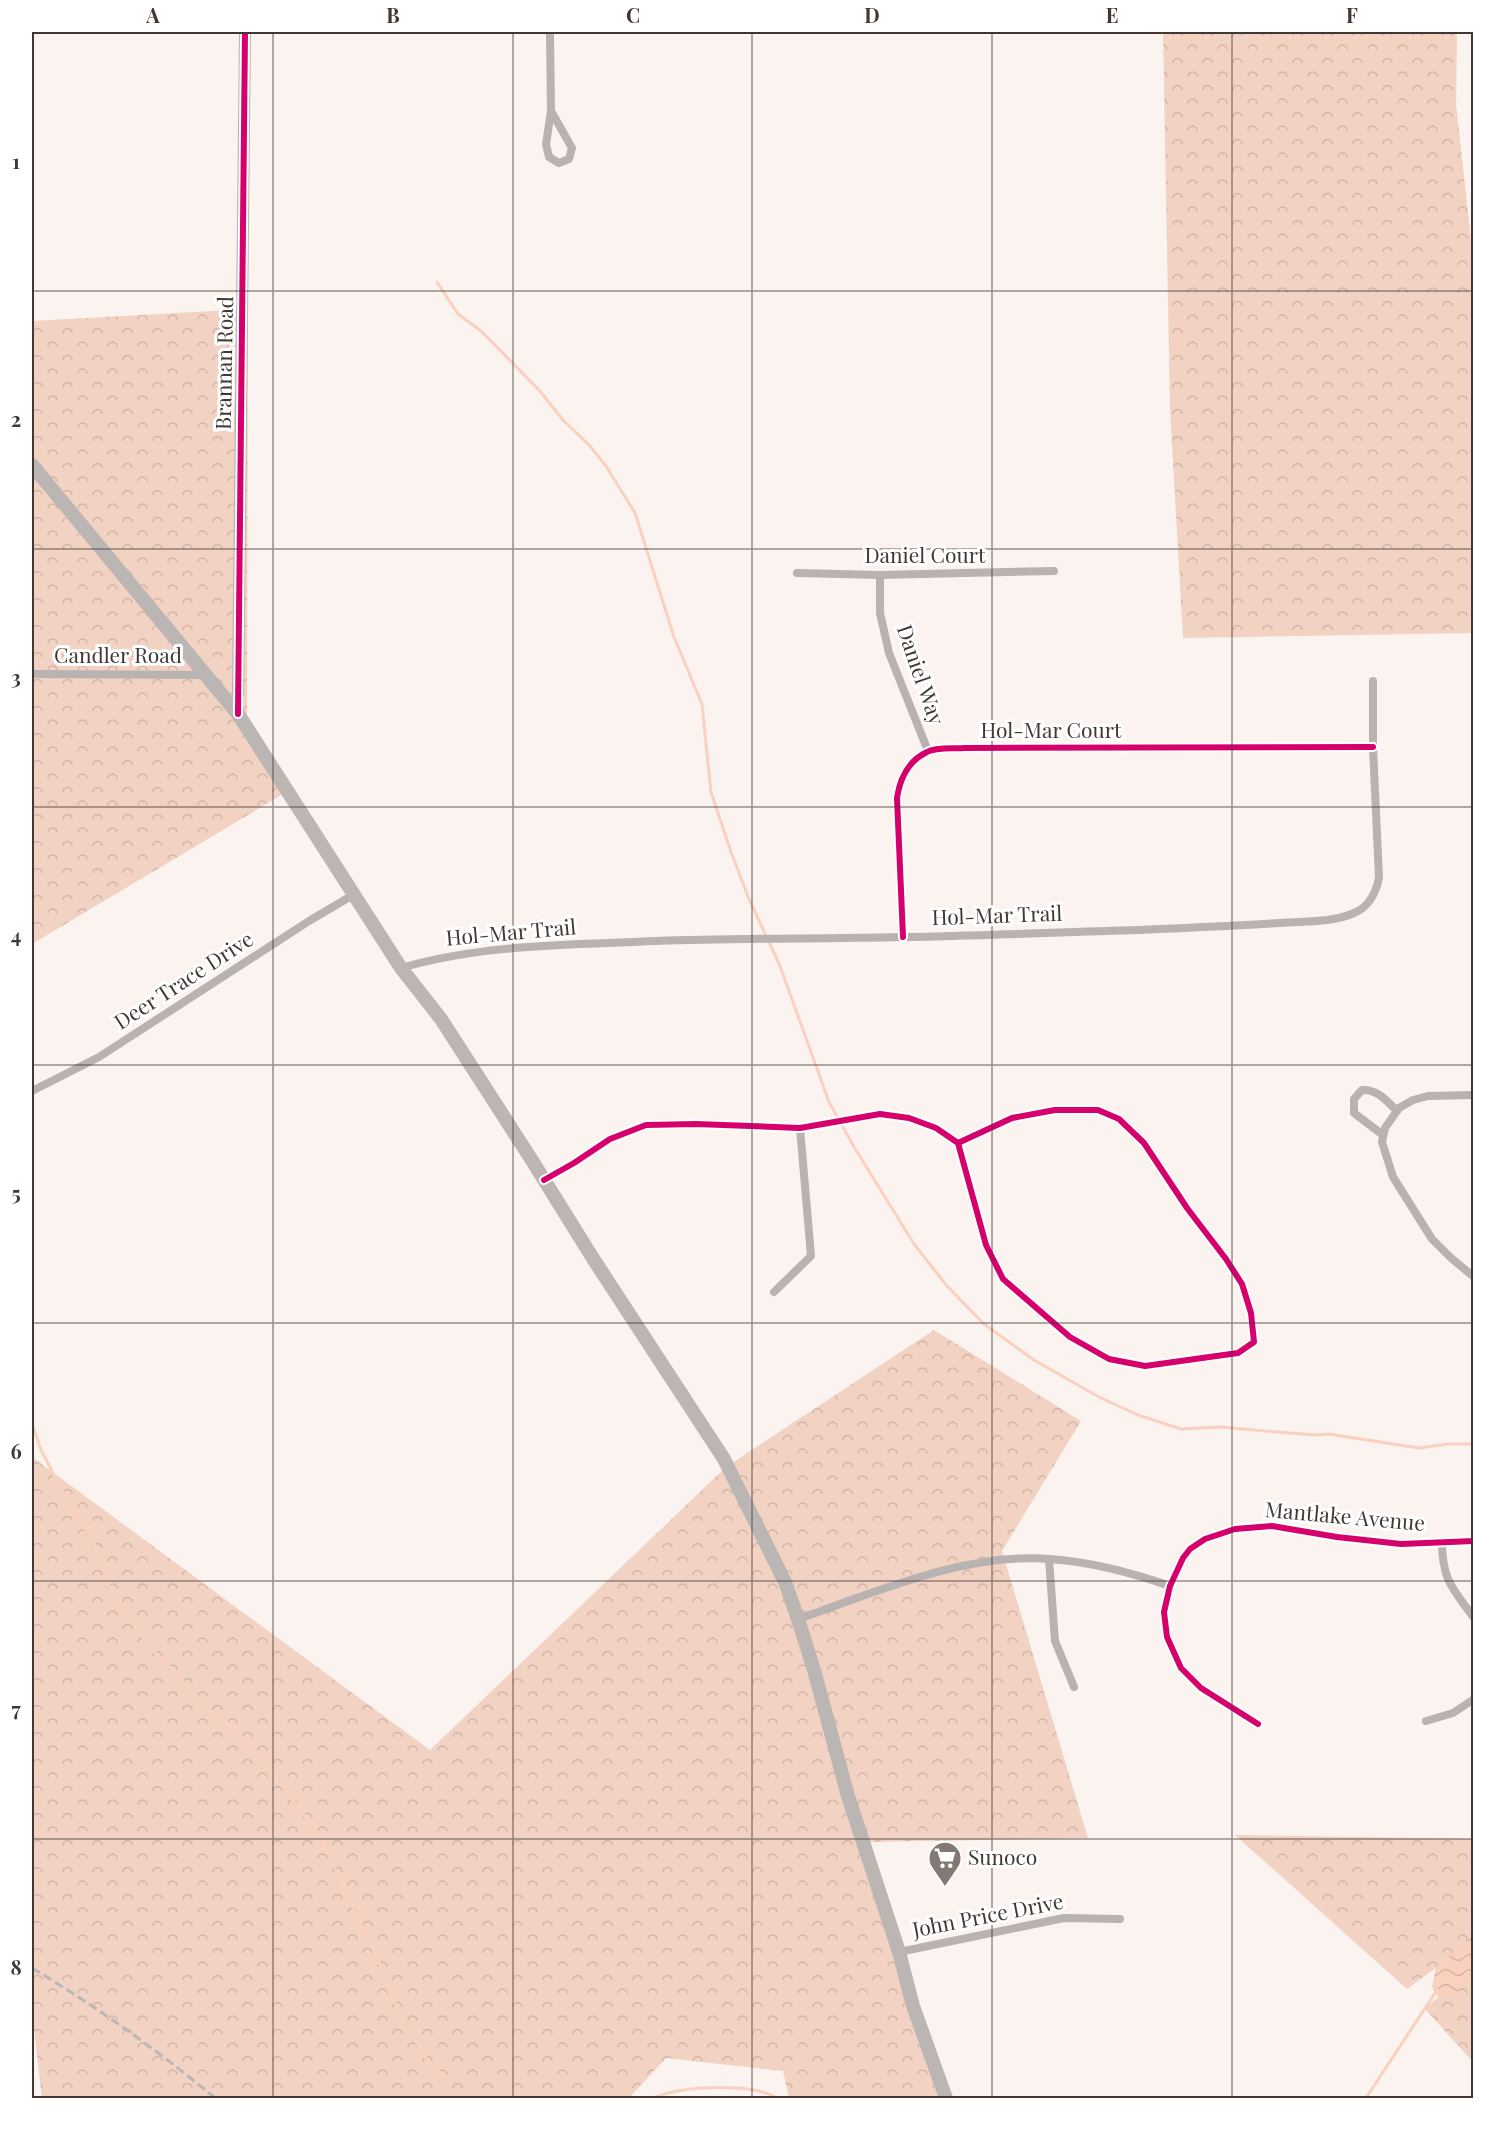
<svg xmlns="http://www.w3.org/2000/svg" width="1505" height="2130" font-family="'Playfair Display',serif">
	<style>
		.forest { fill: url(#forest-crowns) }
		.water { fill: url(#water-waves) }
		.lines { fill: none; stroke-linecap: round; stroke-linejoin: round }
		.stream { stroke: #f9d1be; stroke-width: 3 }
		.street { stroke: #b8b2b0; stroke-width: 8 }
		.secondary { stroke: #b7b2af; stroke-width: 12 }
		.primary { stroke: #bbb6b4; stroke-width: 14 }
		.rail { stroke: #bbb7b4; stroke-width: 3; stroke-dasharray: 9 4.5; stroke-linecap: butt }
		.cycleway-casing { stroke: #fff; stroke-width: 10 }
		.cycleway { stroke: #d6006c; stroke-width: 6 }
		.grid { fill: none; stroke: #423833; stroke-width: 1.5; stroke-opacity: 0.55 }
		.labels { text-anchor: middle; stroke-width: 6; stroke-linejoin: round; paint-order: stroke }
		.street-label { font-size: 21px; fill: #423833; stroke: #fff }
		.poi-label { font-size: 21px; fill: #423833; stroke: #fff; text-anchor: start }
		.neatline { fill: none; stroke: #423833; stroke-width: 2 }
		.grid-label { font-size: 20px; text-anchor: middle; font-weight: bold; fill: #423833 }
	</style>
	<defs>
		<pattern id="forest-crowns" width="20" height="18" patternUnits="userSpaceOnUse" patternTransform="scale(1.5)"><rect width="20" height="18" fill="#f2d2c2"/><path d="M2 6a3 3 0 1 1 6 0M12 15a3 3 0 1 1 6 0" fill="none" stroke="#d1b5a7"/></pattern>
		<pattern id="water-waves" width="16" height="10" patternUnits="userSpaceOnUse" patternTransform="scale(1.5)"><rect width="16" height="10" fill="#f9d1be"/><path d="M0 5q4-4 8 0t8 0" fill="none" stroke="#d7b4a4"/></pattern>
	</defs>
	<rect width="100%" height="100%" fill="#faf3f0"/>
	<g class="forest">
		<path d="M1163,32H1457L1456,104L1474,266L1473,633L1183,638L1170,409Z"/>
		<path d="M248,309L247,730L283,794L32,944V321Z"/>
		<path d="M934,1330L1081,1421L1002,1551L1088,1838L868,1842L943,2098H789L783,2071L666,2058L629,2098H42L32,2013V1457L430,1750L726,1467Z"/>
		<path d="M1235,1835L1473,1839V1941L1407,1989Z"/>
		<path d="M1473,1971V2062L1424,2008Z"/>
	</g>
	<path class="water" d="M1473,1934V1974L1456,1995L1438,1997L1432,1987L1436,1967L1460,1948Z"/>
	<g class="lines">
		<g class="stream">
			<path d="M437,282L458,314L481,331L540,391L563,420L590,446L606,466L635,513L674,637L702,704L711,792L731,852L749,899L780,966L829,1102L854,1147L914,1244L947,1286L984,1324L1034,1360L1099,1397L1138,1415L1181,1429L1220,1427L1314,1435L1328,1434L1419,1448L1448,1444H1474"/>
			<path d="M32,1423L41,1450L72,1509L93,1541L110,1589L112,1601L127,1620L135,1625L151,1648L209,1709L231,1726L257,1753L320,1836L380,1964L401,2019L426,2058L443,2077L457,2098"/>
			<path d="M653,2098C681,2086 751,2082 777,2098"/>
			<path d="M1366,2098L1437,1990"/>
		</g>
		<g class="street">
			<path d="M550,32L551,111L546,144L549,157L559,163L569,159L572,148L551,111"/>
			<path d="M797,573L880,575L1054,571"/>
			<path d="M880,575V613L889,653L928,751"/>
			<path d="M32,674L204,675"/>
			<path d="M903,937L897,798C900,778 908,761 927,752C936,747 953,749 964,748L1373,747"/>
			<path d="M401,968C483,944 571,945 656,941C738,938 820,939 902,937C981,936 1060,932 1139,930C1186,928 1233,926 1280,923C1304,921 1332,923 1354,913C1369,907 1376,892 1379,878L1373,747V681"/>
			<path d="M32,1091L99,1057L309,921L353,895"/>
			<path d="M1474,1095L1428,1096L1413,1100L1399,1108L1385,1128L1382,1142L1393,1177L1432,1239L1451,1258L1474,1277"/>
			<path d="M1383,1135L1354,1113V1099L1362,1090C1377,1089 1386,1100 1397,1111"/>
			<path d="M544,1180L574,1163L610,1139L646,1125L696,1124L800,1128L880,1114L909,1118L936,1128L958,1143L986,1245L1003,1279L1070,1337L1109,1359L1145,1366L1238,1353L1254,1342L1251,1313L1242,1284L1226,1259L1187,1208L1144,1143L1119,1119L1098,1110H1055L1012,1118L958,1143"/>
			<path d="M774,1292L811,1256L800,1128"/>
			<path d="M1442,1542C1442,1580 1453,1589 1474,1618"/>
			<path d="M1049,1559L1055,1641L1074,1687"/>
			<path d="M798,1619C876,1592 966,1552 1050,1559C1092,1562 1130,1572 1170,1586"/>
			<path d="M1426,1721L1453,1713L1474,1699"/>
			<path d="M1258,1724L1201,1688L1181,1668L1167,1637L1164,1612L1170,1586L1183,1558L1190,1549L1205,1539L1235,1529L1272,1526L1337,1537L1401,1544L1474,1541"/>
			<path d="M899,1952L1064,1918L1120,1919"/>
		</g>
		<path class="secondary" d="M238,694L245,32"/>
		<path class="primary" d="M32,465L238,714L401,968L441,1019L533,1162L594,1260L724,1459L785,1582L798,1619L814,1670L848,1796L899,1952L913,2006L946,2098"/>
		<path class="rail" d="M32,1968C97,2007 156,2049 215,2098"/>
		<defs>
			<g id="cycleway">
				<path d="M238,714L245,32"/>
				<path d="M903,937L897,798C900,778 908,761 927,752C936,747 953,749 964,748L1373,747"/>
				<path d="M544,1180L574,1163L610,1139L646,1125L696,1124L800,1128L880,1114L909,1118L936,1128L958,1143L986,1245L1003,1279L1070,1337L1109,1359L1145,1366L1238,1353L1254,1342L1251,1313L1242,1284L1226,1259L1187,1208L1144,1143L1119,1119L1098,1110H1055L1012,1118L958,1143"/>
				<path d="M1258,1724L1201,1688L1181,1668L1167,1637L1164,1612L1170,1586L1183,1558L1190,1549L1205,1539L1235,1529L1272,1526L1337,1537L1401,1544L1474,1541"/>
			</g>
		</defs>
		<use href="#cycleway" class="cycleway-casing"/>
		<use href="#cycleway" class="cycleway"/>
	</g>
	<path class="grid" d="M273,32V2098M513,32V2098M752,32V2098M992,32V2098M1232,32V2098M32,291H1474M32,549H1474M32,807H1474M32,1065H1474M32,1323H1474M32,1581H1474M32,1839H1474"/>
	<defs>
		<symbol id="supermarket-pin" viewBox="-11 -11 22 30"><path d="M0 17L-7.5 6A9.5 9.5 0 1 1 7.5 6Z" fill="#827975" stroke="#fff"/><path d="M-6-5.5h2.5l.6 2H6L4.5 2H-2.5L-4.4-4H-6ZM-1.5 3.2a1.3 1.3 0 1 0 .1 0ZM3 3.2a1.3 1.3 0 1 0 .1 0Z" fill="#fff"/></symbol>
	</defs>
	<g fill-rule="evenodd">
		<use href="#supermarket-pin" x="926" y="1839" width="38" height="52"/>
	</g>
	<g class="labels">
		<g class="street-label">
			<text transform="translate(225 363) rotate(-89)" y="7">Brannan Road</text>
			<text x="925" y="563">Daniel Court</text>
			<text x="118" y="663">Candler Road</text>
			<text transform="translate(920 675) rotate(71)" y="7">Daniel Way</text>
			<text x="1051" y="738">Hol-Mar Court</text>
			<text transform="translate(997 916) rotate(-2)" y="7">Hol-Mar Trail</text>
			<text transform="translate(511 933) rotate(-5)" y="7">Hol-Mar Trail</text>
			<text transform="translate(184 981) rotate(-33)" y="7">Deer Trace Drive</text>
			<text transform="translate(1345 1517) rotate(5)" y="7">Mantlake Avenue</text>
			<text transform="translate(988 1916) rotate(-11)" y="7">John Price Drive</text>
		</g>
		<g class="poi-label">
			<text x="968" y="1865">Sunoco</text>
		</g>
	</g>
	<rect width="1505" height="2130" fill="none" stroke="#ffffff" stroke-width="66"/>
	<rect x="33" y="33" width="1439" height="2064" class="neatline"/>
	<g class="grid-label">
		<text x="153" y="23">A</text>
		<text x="393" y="23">B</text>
		<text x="633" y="23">C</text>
		<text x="872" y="23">D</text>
		<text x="1112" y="23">E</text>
		<text x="1352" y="23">F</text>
		<text x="16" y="169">1</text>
		<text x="16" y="427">2</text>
		<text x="16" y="685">3</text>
		<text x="16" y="943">4</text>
		<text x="16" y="1201">5</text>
		<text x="16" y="1459">6</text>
		<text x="16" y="1717">7</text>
		<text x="16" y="1975">8</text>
	</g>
</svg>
